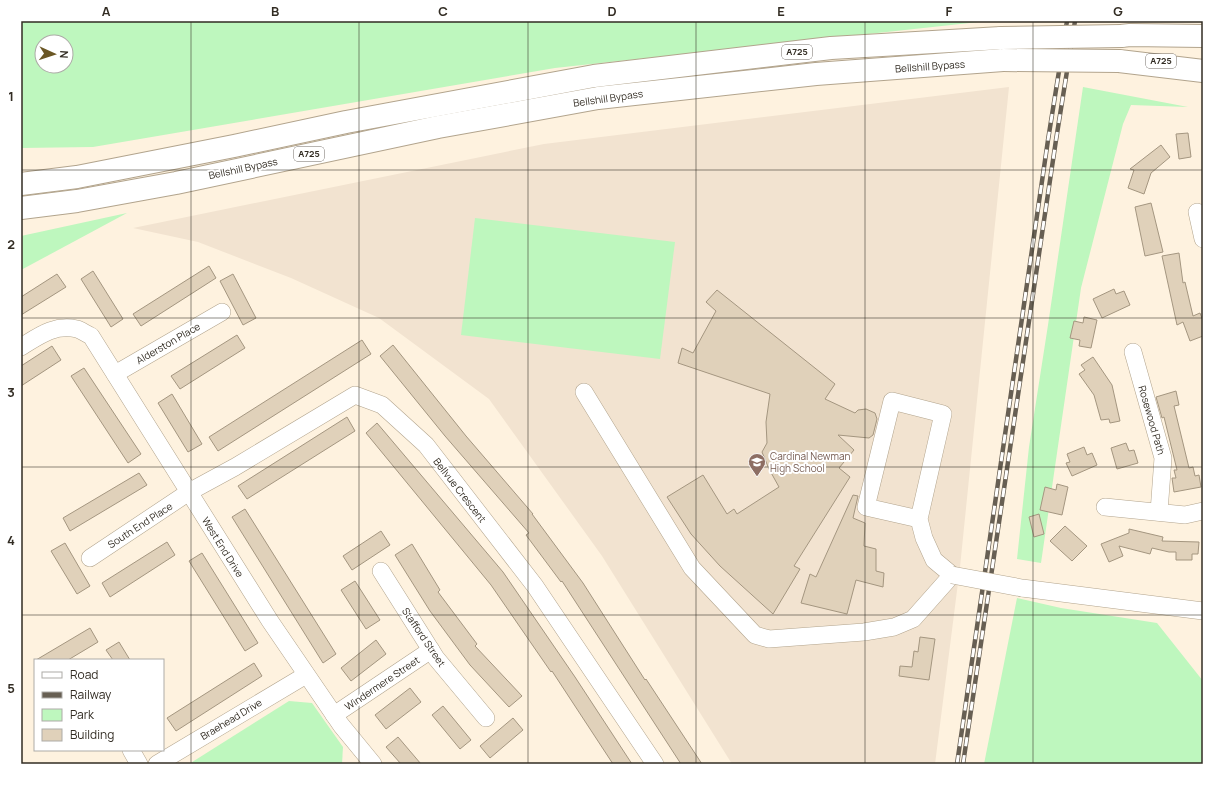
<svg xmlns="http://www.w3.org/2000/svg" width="1224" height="785" font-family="Manrope,sans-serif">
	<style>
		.education { fill: #f2e3d0 }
		.green { fill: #bef7be; fill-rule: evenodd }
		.building { fill: #e0d1ba; stroke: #a49680 }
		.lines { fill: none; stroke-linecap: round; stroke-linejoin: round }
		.minor-casing { stroke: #b2a48d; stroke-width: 18 }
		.highway-casing { stroke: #b2a48d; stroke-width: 24 }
		.minor { stroke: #fff; stroke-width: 17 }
		.highway { stroke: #fff; stroke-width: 22 }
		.rail-casing { stroke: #675f53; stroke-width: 4.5 }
		.rail { stroke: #fff; stroke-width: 3; stroke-dasharray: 9; stroke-linecap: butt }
		.minor-bridge-casing { stroke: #b2a48d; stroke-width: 18; stroke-linecap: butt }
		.highway-bridge-casing { stroke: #b2a48d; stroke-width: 24; stroke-linecap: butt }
		.minor-bridge { stroke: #fff; stroke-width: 17 }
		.highway-bridge { stroke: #fff; stroke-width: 22 }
		.grid { fill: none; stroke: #322c23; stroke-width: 1; stroke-opacity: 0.55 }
		.labels { text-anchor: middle; stroke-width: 4; stroke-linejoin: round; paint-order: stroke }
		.shield { fill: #fff; stroke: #706b65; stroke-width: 1 }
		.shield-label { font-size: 9px; font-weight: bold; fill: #322c23 }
		.street-label { font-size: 10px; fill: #322c23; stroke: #fff }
		.education-label { font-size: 10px; fill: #785e54; stroke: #fff; text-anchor: start }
		.neatline { fill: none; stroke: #322c23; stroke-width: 1.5 }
		.grid-label { font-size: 13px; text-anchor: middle; font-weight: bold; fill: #322c23 }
	</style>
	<rect width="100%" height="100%" fill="#fef2df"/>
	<path class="education" d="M1009,87L960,567L935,764H732L602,556L489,399L379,318L291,278L198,242L133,228L544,144Z"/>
	<g class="green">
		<path d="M21,21H988L555,68L93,147L21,148ZM42,42H66V66H42Z"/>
		<path d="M1083,87L1188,107L1131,105L1123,124L1081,288L1041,563L1017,559L1029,447L1048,325Z"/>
		<path d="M127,213L21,270V236Z"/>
		<path d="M475,218L675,242L660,359L461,335Z"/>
		<path d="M1017,598L1061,608L1157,623L1203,681V764H984Z"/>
		<path d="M289,701L312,703L343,747L342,764H189Z"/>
	</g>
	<g class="building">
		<path d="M1188,133L1191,157L1179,159L1176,134Z"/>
		<path d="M1161,145L1170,157L1151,173L1144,194L1128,188L1134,170L1130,169Z"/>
		<path d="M1151,203L1163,252L1145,256L1135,207Z"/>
		<path d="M1179,253L1183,283L1185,282L1193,316L1200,313L1203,321V336L1190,341L1183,322L1177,325L1162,256Z"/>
		<path d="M209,266L216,278L141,326L133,314Z"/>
		<path d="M93,271L123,319L111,327L81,279Z"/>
		<path d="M57,274L66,287L21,315V297Z"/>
		<path d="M233,274L256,318L243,325L220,281Z"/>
		<path d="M1114,289L1116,294L1124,291L1130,305L1102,318L1093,299Z"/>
		<path d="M717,290L835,384L825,399L855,413L858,410L866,409L875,413L877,419L873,435L869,438L838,435L854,450L839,468L850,477L794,566L800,569L773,614L720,566L691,534L667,497L703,475L727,514L734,509L737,514L779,487L769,469L762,452L767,443L766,422L770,394L678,363L682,348L693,353L716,311L706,302Z"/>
		<path d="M1084,317L1097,320L1091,348L1079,346L1080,340L1070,338L1074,321L1083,323Z"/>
		<path d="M237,335L245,348L180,389L171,376Z"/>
		<path d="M362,340L371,354L218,451L209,437Z"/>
		<path d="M393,345L466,436L533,514H532L583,583L645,680L646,679L702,764H681L562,581L561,582L526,535L529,533L445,436L380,356Z"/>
		<path d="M52,346L61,360L21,386V366Z"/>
		<path d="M1093,357L1112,385L1120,421L1110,423L1109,419L1101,420L1094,395L1079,374L1085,370L1081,365Z"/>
		<path d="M84,368L141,454L128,463L71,376Z"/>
		<path d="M1176,391L1179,405L1174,406L1189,468L1193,467L1195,476L1199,475L1201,487L1174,492L1172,478H1176L1174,470H1177L1164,417L1162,418L1156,397Z"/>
		<path d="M172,394L202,444L188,452L158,403Z"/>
		<path d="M347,417L355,431L247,499L238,486Z"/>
		<path d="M377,423L503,572L575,677L632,764H613L552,671L551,672L491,585L366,433Z"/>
		<path d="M1126,443L1129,451L1134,450L1138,463L1117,469L1111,448Z"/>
		<path d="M1084,447L1087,455L1092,453L1097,465L1072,476L1066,463L1070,462L1067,454Z"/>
		<path d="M139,473L147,485L70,531L63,518Z"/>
		<path d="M1057,484L1068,487L1062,515L1040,510L1045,487L1056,490Z"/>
		<path d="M853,495L858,496L853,518L865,523L864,546L876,549V571L884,573L883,587L856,580L847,614L801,603L810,574L816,577Z"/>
		<path d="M245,509L336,654L323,663L232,517Z"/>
		<path d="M1039,514L1044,534L1034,537L1029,517Z"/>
		<path d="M1065,526L1087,546L1072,561L1050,541Z"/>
		<path d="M1129,529L1163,537L1162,541L1199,542L1198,554H1192V560H1176V552H1169L1152,548L1150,554L1119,546L1123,556L1109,562L1101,544L1129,533Z"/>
		<path d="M381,531L390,545L352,570L343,556Z"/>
		<path d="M167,542L175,555L110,597L102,583Z"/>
		<path d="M65,543L90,586L77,594L51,551Z"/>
		<path d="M412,544L440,590L438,592L477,644L475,646L522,696L509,707L470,665L430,611L395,555Z"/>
		<path d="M202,553L258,643L245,651L189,561Z"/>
		<path d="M355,581L380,620L366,629L341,590Z"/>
		<path d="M90,628L98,642L68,660H36Z"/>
		<path d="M920,637L935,639L929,680L899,676L900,666L912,667L914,651L918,652Z"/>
		<path d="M376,640L386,654L351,681L341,668Z"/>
		<path d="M119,642L130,660H113L106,650Z"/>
		<path d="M254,663L262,676L176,731L167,718Z"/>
		<path d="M410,688L421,702L386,729L375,715Z"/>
		<path d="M443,706L471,740L460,749L432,715Z"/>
		<path d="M513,718L523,730L490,758L480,746Z"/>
		<path d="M398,737L421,764H401L386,747Z"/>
	</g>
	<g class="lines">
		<defs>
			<g id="minor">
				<path d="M1197,212L1203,239"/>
				<path d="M21,347C39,336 54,324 77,329C81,330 86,334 91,336L270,621L341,725L373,764"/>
				<path d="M1133,352L1163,458L1159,512"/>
				<path d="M115,374L222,312"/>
				<path d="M584,392L692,568L755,635L769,639L864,632L894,627L913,619L952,575L934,560L924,538L919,519L943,414L892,401L866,507L919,519"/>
				<path d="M1105,507L1185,515L1203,511"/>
				<path d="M90,558L189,492L235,467L355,395L382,405L426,445L535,586L655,764"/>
				<path d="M381,571L436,658L486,718"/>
				<path d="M1022,588L1203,611"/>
				<path d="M334,715L431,650"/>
				<path d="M131,750L139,764"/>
				<path d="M157,764L306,675"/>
			</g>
			<g id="highway">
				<path d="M1121,36L1130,35L1203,36"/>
				<path d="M1119,61L1203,71"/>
				<path d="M21,184L77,177L234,146L346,122L594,76L831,48L1001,38"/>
				<path d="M21,208L77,201L176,183L438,127L598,98L816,74L1003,60"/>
			</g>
		</defs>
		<use href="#minor" class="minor-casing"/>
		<use href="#highway" class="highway-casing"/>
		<use href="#minor" class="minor"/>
		<use href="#highway" class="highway"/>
		<defs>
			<g id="rail">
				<path d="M957,764L1048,140L1067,21"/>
				<path d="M963,764L1056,140L1075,21"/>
			</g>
		</defs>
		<use href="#rail" class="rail-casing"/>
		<use href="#rail" class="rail"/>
		<defs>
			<path id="minor-bridge" d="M952,575L1022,588"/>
			<g id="highway-bridge">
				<path d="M1001,38L1121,36"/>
				<path d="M1003,60L1119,61"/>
			</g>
		</defs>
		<use href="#minor-bridge" class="minor-bridge-casing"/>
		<use href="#highway-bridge" class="highway-bridge-casing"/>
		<use href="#minor-bridge" class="minor-bridge"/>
		<use href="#highway-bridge" class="highway-bridge"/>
	</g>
	<path class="grid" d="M191,21V764M359,21V764M528,21V764M696,21V764M865,21V764M1033,21V764M21,170H1203M21,318H1203M21,467H1203M21,615H1203"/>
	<defs>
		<symbol id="school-pin" viewBox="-11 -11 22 30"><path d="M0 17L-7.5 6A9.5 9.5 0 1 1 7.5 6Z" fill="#8d6e63" stroke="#fff"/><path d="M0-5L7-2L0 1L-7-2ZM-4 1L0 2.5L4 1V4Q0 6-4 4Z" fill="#fff"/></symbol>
	</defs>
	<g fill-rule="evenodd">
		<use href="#school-pin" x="747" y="452" width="20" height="27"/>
	</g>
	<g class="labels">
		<g class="shield">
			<rect x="782" y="45" width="30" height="14" rx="3"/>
			<rect x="1146" y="54" width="30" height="14" rx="3"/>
			<rect x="294" y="147" width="30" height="14" rx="3"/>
		</g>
		<g class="shield-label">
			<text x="797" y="55">A725</text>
			<text x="1161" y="64">A725</text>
			<text x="309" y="157">A725</text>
		</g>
		<g class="street-label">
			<text transform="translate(930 66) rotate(-4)" y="4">Bellshill Bypass</text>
			<text transform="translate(608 98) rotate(-8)" y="4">Bellshill Bypass</text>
			<text transform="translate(243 168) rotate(-12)" y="4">Bellshill Bypass</text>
			<text transform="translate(168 343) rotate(-30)" y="4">Alderston Place</text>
			<text transform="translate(1152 420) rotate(74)" y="4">Rosewood Path</text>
			<text transform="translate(460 490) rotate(52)" y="4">Bellvue Crescent</text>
			<text transform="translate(140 525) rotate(-33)" y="4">South End Place</text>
			<text transform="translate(223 547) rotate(58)" y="4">West End Drive</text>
			<text transform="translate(424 637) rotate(56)" y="4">Stafford Street</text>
			<text transform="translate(382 683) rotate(-34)" y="4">Windermere Street</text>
			<text transform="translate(231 719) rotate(-31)" y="4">Braehead Drive</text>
		</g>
		<g class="education-label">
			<text x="770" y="460">Cardinal Newman<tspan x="770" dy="12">High School</tspan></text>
		</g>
	</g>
	<rect width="1224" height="785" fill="none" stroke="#ffffff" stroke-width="44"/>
	<rect x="34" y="659" width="130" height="92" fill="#ffffff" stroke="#adaba7"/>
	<rect x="42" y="672" width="20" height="6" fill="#ffffff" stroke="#adaba7"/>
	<text x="70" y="679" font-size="12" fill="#322c23">Road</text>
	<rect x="42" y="692" width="20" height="6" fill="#675f53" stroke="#adaba7"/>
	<text x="70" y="699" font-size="12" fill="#322c23">Railway</text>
	<rect x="42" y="709" width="20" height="12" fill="#bef7be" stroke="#adaba7"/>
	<text x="70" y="719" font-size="12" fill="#322c23">Park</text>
	<rect x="42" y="729" width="20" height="12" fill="#e0d1ba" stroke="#adaba7"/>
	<text x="70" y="739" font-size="12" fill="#322c23">Building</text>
	<g transform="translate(54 54) rotate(93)"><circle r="19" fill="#ffffff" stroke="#adaba7"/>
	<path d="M0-3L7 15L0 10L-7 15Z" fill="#6b5725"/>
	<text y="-6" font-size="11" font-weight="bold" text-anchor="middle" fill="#322c23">N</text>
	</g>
	<rect x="22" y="22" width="1180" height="741" class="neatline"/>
	<g class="grid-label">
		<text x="106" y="16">A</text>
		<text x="275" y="16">B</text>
		<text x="443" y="16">C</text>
		<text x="612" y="16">D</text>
		<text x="781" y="16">E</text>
		<text x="949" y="16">F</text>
		<text x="1118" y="16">G</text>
		<text x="11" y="101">1</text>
		<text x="11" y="249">2</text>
		<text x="11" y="397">3</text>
		<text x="11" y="545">4</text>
		<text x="11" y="693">5</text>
	</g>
</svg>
